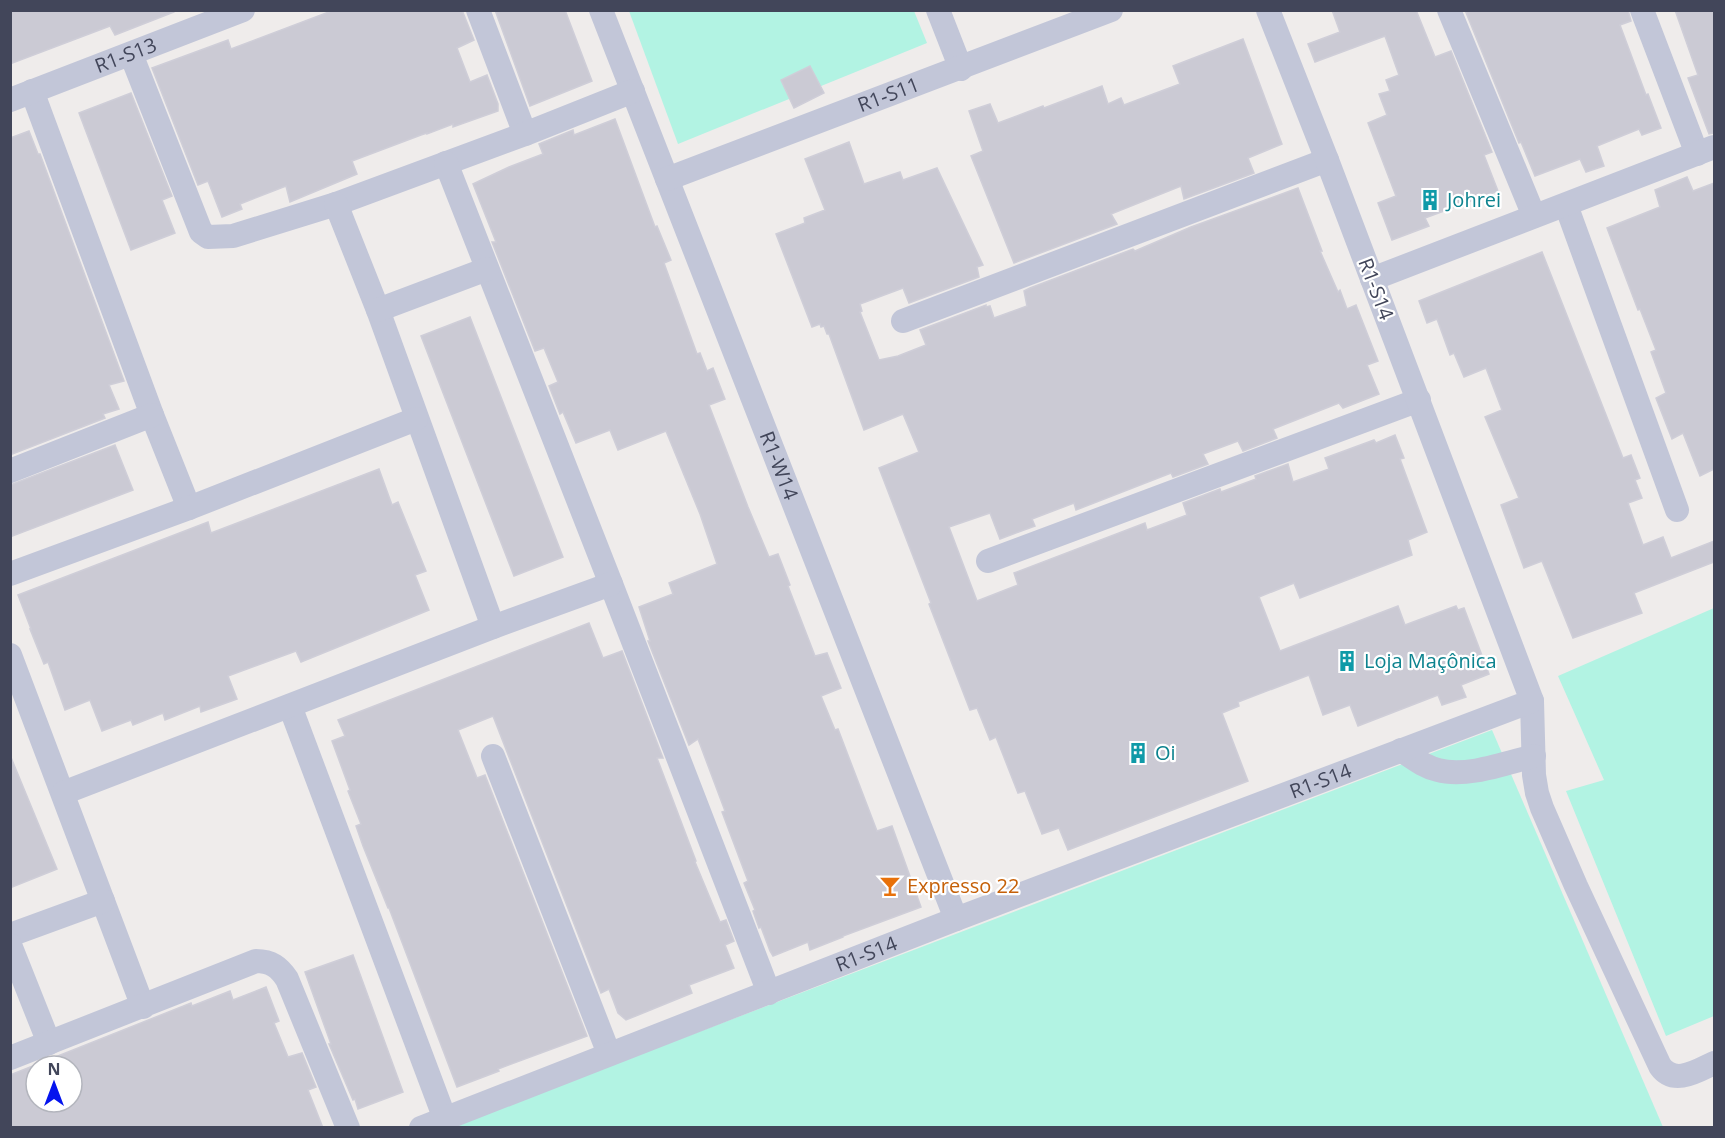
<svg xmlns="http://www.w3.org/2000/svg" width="1725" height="1138" font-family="'Open Sans',sans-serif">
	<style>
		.green { fill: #b2f3e3 }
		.building { fill: #cbcad4; stroke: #cfced8; stroke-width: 1.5; fill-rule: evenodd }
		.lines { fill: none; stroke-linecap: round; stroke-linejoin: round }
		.minor { stroke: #c2c6d8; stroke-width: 24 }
		.labels { text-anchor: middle; stroke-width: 4.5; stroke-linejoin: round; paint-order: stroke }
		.street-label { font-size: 20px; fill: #42465a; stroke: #fff }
		.culture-label { font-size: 20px; fill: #0d838f; stroke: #fff; text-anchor: start }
		.food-label { font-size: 20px; fill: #c56008; stroke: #fff; text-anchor: start }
	</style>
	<rect width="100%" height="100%" fill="#efeceb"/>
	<g class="green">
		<path d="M629,11H914L927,43L678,144Z"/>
		<path d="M1714,608V1016L1666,1036L1566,791L1604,780L1558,676Z"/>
		<path d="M1492,730L1663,1127L446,1128Z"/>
	</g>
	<g class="building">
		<path d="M10,10H174V12L115,35L110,26L10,64Z"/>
		<path d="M334,10H462L474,40L457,48L470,82L487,75L498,104V111L453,127V124L427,134V133L421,135L352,161L357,174L290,202L286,186L240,204L242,209L222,217L208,181L198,185L152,68L228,40L231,49Z"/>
		<path d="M495,10H565L592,81L530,106Z"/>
		<path d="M1332,10H1416L1435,57L1451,51L1492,152L1484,155L1498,191L1425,218L1429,226L1392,240L1378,203L1396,196L1368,123L1387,115L1379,94L1390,91L1386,80L1399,75L1385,36L1315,62L1308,44L1340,32Z"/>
		<path d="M1465,10H1628L1631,21L1620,25L1646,95L1648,94L1661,128L1642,135L1639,129L1597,146L1604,166L1586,172L1580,159L1535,176L1521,142L1519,143Z"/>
		<path d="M1675,10H1714V133L1709,134L1688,78L1698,75Z"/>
		<path d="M1243,39L1282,144L1248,158L1254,173L1184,199L1181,186L1111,214L1117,224L1014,263L971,156L983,151L969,111L990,104L998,123L1043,106L1044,108L1102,86L1108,104L1121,98L1124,105L1180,84L1173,66Z"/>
		<path d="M810,66L824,93L794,108L781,80Z"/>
		<path d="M131,93L172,196L162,200L175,233L131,250L79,113Z"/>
		<path d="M615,119L655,227L657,226L671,260L664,263L697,354L700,353L707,371L713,368L725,399L709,405L748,507L769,557L778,554L790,585L788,586L815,656L827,653L841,688L821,696L835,730L838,729L877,831L892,826L921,907L843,936V937L810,950L808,942L773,956L770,951L761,927L759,928L753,911L755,910L744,883L748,881L722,812L725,811L698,739L689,745L648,641H650L639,607L673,594L669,583L717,564L700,514L666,431L618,450L610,430L576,443L563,412L560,414L549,386L558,382L544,348L535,351L492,242H496L473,184L509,167L543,154L539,144L573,130L574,135Z"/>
		<path d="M29,131L38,154H40L124,381L109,385L119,409L103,414L105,418L10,455V138Z"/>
		<path d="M849,142L864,184L900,172L903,180L937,168L983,265L977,267L979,277L909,303L903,288L860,304L862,311L860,312L879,360L898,356L926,345L920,330L986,305V307L990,306L994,318L1027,306L1024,291L1030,288L1133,249L1135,251L1191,227L1298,188L1322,251H1320L1338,292L1340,290L1347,309L1356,305L1378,361L1367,365L1379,394L1343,408L1339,403L1273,429L1277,438L1243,451L1238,441L1203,454L1208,464L1173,477L1171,473L1076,510L1074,503L1032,519L1035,526L1000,539L990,513L949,527L977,601L1018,585L1014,573L1145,523L1147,530L1187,515L1183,503L1220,489L1221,492L1256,479L1255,476L1288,464L1293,482L1329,469L1325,458L1374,440L1376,443L1395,435L1404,458L1400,459L1427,532L1408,540L1412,555L1300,598L1294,583L1259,597L1280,651L1398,606L1405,625L1456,606L1458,610L1464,608L1489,674L1461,685L1466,697L1442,705L1438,695L1358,726L1350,705L1323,715L1309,675L1238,702L1239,706L1222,713L1248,781L1068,850L1059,828L1042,834L1025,791L1018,793L996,737L990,740L977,708L970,710L929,604L931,603L879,468L919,452L903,414L864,430L829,334H827L824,326L821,327L820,324L812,327L776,234L805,223L804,218L825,210L805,159Z"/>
		<path d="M1687,177L1693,191L1714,183V469L1700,476L1683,433L1672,439L1656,398L1666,393L1651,352L1656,350L1640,309L1638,310L1607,228L1660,207L1655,190Z"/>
		<path d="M1542,252L1623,458L1631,455L1640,478L1635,480L1642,498L1628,503L1643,545L1663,537L1671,558L1714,541V562L1634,593L1642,613L1573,638L1542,561L1524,568L1501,505L1519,498L1485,417L1502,410L1486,368L1464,377L1454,353L1450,355L1437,319L1427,323L1419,301Z"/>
		<path d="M470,317L563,557L514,576L421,336Z"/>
		<path d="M115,445L133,490L10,537V485Z"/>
		<path d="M379,469L392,505L398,502L426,571L415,575L429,610L301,662L296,651L228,676L237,699L201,712L200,706L165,720L163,713L133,725L131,720L102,731L90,700L65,710L48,662L44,664L30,629H31L18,595L208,522L211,533Z"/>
		<path d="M589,623L603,658L622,651L663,758H657L696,861L695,862L720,922L726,920L734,941L725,945L734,968L689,985L692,993L626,1020L618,1013L609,989L601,993L493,716L458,730L477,778L485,775L587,1036L498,1069L499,1071L457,1087L389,908H388L363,846L356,826L361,824L348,791L350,790L332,741L345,736L338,720Z"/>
		<path d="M10,755L57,869L10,888Z"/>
		<path d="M353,955L403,1092L358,1109L355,1099L353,1100L329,1044H331L305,972Z"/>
		<path d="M266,987L279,1021L274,1023L288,1057L302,1053L316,1087L308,1090L323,1128H10V1075L191,1003L192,1006L230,991L233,1000ZM36,1066H72V1102H36Z"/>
	</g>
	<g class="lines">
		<g class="minor">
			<path d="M478,10L525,134"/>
			<path id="s1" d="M601,10L956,919"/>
			<path d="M938,10L961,69"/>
			<path d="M1449,10L1534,216"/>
			<path d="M1642,10L1697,154"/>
			<path d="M131,54L201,232L208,237L233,236L336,204L525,134L633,91"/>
			<path d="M32,91L152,415L189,508"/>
			<path id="s2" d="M10,100L243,10"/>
			<path d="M446,163L611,584L769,993"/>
			<path id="s3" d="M667,179L1111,10"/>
			<path d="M336,204L378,310L493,627"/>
			<path d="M1566,205L1677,510"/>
			<path d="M1372,279L1714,147"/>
			<path d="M378,310L487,269"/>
			<path d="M903,321L1327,160"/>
			<path d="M10,471L152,415"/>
			<path d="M988,561L1419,400"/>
			<path d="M10,574L189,508L416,419"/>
			<path d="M10,655L143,1007"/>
			<path d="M1532,701L1534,775L1537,793L1542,808L1576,886L1660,1066C1674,1086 1697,1071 1714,1063"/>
			<path d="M290,706L445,1119"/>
			<path d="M1401,750C1413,758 1424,767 1438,770C1466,778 1506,763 1534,756"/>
			<path d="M493,756L609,1054"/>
			<path d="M63,793L493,627L611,584"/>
			<path d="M10,935L103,901"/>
			<path d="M10,945L49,1043"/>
			<path d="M10,1058L256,961C271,961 279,967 287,979L348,1128"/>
			<path id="s4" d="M421,1128L956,919L1532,701L1327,160L1268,10"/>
		</g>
	</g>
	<defs>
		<symbol id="building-bare" viewBox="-9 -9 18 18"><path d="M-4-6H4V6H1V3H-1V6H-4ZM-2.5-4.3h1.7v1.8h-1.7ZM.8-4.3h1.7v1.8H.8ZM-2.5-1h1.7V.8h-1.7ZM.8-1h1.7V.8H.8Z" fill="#0f9aa8" stroke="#fff" stroke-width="2.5" paint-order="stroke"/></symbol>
		<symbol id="bar-bare" viewBox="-9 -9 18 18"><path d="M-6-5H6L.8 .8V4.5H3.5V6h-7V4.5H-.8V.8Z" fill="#e8710a" stroke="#fff" stroke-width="2.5" paint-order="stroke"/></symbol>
	</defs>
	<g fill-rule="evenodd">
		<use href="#building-bare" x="1415" y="185" width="30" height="30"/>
		<use href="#building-bare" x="1332" y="646" width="30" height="30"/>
		<use href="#building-bare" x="1123" y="738" width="30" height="30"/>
		<use href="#bar-bare" x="875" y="871" width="30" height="30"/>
	</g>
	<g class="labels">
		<g class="street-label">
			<text dy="7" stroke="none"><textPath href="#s2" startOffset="124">R1-S13</textPath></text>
			<text dy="7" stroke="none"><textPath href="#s3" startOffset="237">R1-S11</textPath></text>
			<text transform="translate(1376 289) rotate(69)" y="7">R1-S14</text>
			<text dy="7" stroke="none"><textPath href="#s1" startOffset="489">R1-W14</textPath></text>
			<text dy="7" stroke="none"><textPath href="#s4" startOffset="964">R1-S14</textPath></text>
			<text dy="7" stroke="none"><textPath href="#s4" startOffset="478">R1-S14</textPath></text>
		</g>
		<g class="culture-label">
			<text x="1447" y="207">Johrei</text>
			<text x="1364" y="668">Loja Maçônica</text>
			<text x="1155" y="760">Oi</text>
		</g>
		<g class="food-label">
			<text x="907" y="893">Expresso 22</text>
		</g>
	</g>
	<rect width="1725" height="1138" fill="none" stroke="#42465a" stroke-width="24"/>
	<g transform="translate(54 1084)"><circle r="28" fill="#ffffff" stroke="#b3b5bd" stroke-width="1.5"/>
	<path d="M0-4.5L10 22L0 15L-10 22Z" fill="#0514ee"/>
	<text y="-9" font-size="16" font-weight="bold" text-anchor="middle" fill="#42465a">N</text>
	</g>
</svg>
